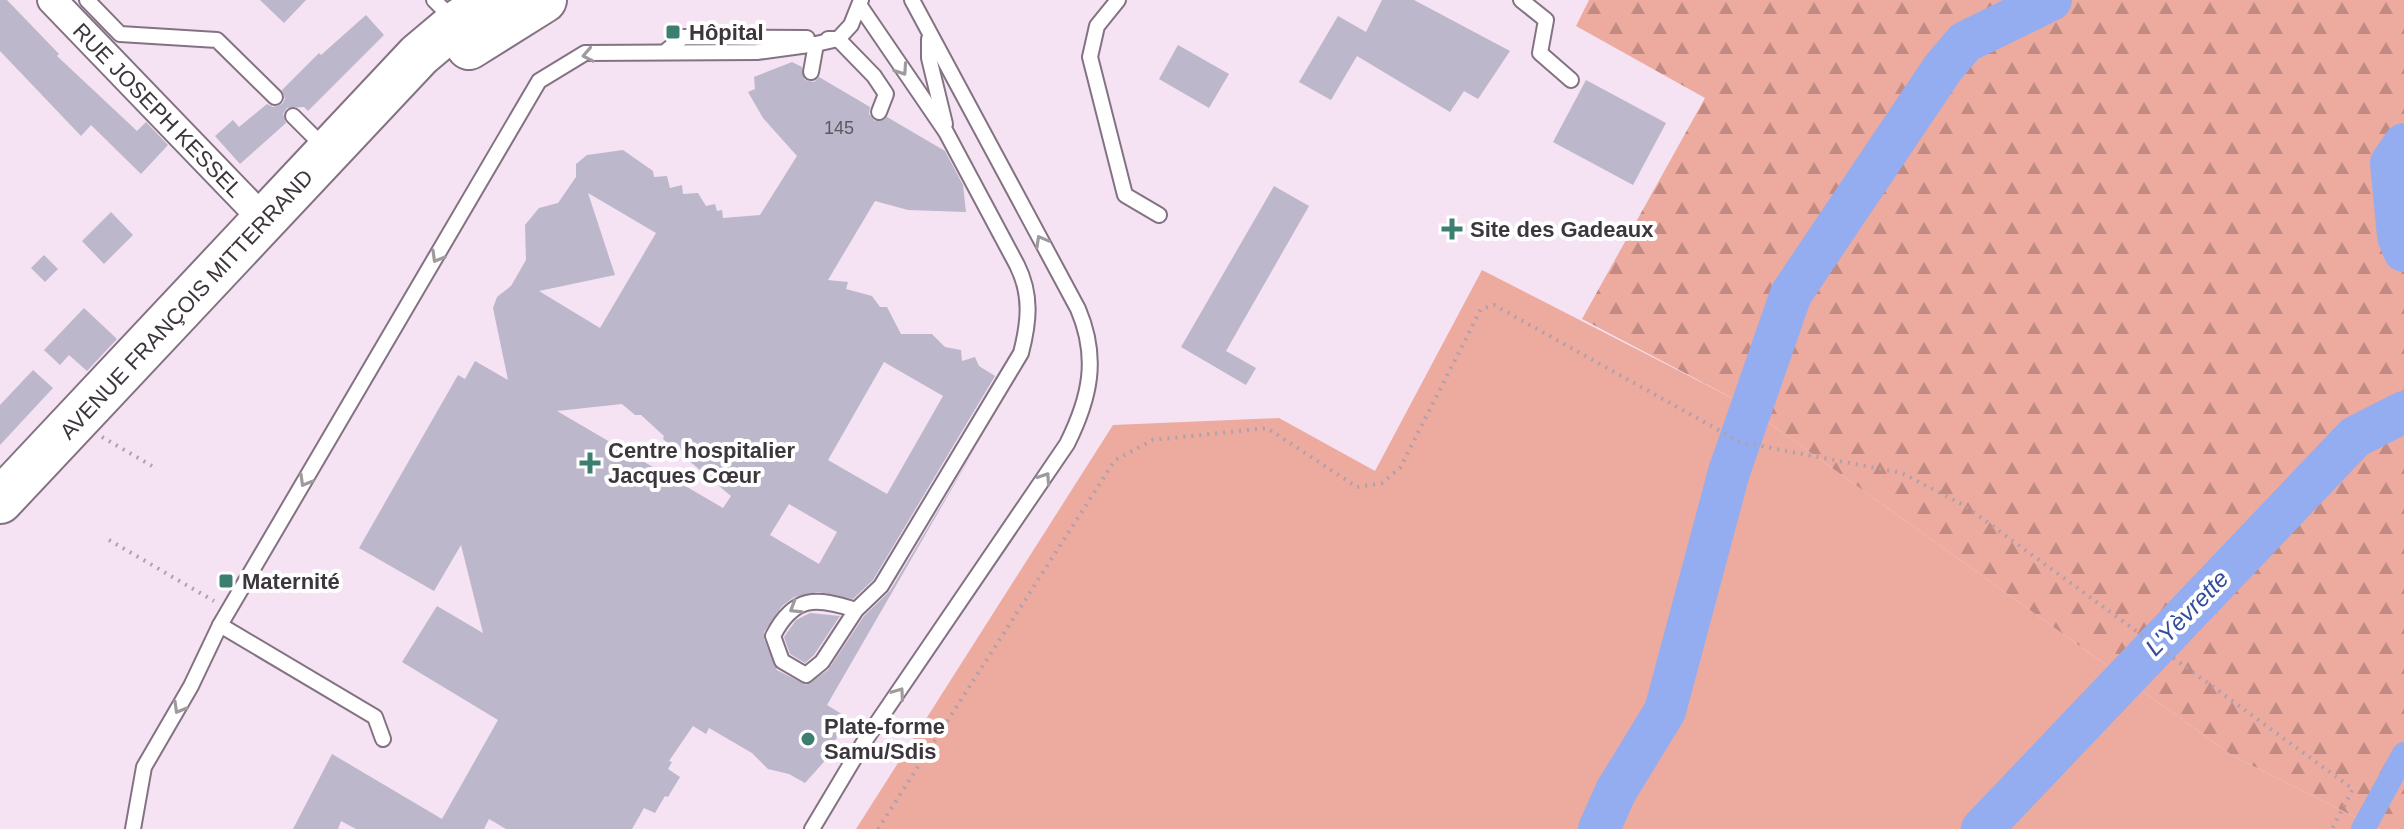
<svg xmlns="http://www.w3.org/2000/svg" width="2404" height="829" font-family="Helvetica,sans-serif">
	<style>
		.green { fill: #edaa9f }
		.forest { fill: url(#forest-firs) }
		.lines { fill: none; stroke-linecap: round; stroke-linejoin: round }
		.canal { stroke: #94adf1; stroke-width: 24 }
		.river { stroke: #94adf1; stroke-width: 42 }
		.building { fill: #bdb7cc; fill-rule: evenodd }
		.lane-casing { stroke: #837382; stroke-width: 18 }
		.street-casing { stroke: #837382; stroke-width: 32 }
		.primary-casing { stroke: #837382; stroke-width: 48 }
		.path { stroke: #afa0ad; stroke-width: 4; stroke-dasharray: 2 6; stroke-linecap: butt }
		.lane { stroke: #fff; stroke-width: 14 }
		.street { stroke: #fff; stroke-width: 28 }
		.primary { stroke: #fff; stroke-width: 44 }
		.oneway { stroke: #9e9a9e }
		.poi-dot { fill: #3c7e6f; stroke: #fff; stroke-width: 3 }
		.labels { text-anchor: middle; stroke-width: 8; stroke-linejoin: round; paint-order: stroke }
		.number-label { font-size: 18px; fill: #5e5661 }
		.poi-label { font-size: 22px; font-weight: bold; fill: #3e363d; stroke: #fff; text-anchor: start }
		.street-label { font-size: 22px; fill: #3e363d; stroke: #fff }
		.water-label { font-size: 24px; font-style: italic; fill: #344c9b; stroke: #fff }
	</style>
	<defs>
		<pattern id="forest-firs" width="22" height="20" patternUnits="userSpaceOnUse" patternTransform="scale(2)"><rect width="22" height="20" fill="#edaa9f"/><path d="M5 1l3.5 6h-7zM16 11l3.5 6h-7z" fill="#c18b83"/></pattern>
	</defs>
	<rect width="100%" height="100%" fill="#f5e2f3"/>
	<path class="green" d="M1482,270L1740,402L2233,756L2379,829H856L1113,425L1279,418L1375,471Z"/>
	<path class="forest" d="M1589,0H2404V829H2379L2233,756L1740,402L1582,319L1705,98L1576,26Z"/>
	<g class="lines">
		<path class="canal" d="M2363,829L2404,754"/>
		<g class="river">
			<path d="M2404,144L2391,163L2398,236L2404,251"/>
			<path d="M1599,829L1616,791L1665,711L1729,472L1791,294L1943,68L1965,42L2051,0"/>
			<path d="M1982,829L2355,437L2404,412"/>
		</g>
	</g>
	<g class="building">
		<path d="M0,0H7L59,54L57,56L137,131L146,122L168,145L141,174L91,125L81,136L0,51Z"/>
		<path d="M260,0H306L284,23Z"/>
		<path d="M1382,0H1414L1510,51L1478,99L1464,91L1450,112L1357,56L1331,100L1299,82L1338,16L1366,32Z"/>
		<path d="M366,15L384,35L308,111L304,107L287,108L283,114L286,123L240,164L215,136L233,120L239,127L267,104L273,107L282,104L285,99L282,90L319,53L321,55Z"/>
		<path d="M1178,45L1229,74L1209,108L1159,79Z"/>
		<path d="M792,62L802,67L805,80L814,82L819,77L870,107L869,114L875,121L887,117L945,151L963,185L966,212L908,210L875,201L828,280L848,282L846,289L872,296L880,307H887L901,334H932L945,347L961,350L962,361L975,357L979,366L995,376L873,580L853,599L818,592L794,597L782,606L764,632V639L777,670L806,685L828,670L864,616L890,591L976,447L827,705L845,716L830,755L805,783L789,774L768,769L752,753L709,728L706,734L693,726L669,761L672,762L668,769L680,777L668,797L665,796L655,813L644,808L632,829H506L489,819L484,829H356L341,821L338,829H293L332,754L442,819L498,720L402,662L437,606L483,633L461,545L434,591L359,548L458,375L465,379L475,361L508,380L493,308L497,297L511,286L526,260L525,225L539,208L558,203L576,177V164L587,155L623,150L653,171L654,177L667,176L670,188L682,185L683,194L698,193L706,206L715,204L717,211L722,210L723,218L760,215L797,156L763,118L748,92L755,89L754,77ZM588,193L656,233L600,328L539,291L615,275ZM884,362L943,396L887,494L828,460ZM622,404L635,415H641L664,436L663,439L731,496L723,508L557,411ZM789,504L837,532L819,564L770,535Z"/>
		<path d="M1586,80L1666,123L1633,185L1553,142Z"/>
		<path d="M1274,186L1309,206L1226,351L1256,368L1246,385L1181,347Z"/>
		<path d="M111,212L133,235L104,264L82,241Z"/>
		<path d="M44,255L58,269L45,282L31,268Z"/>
		<path d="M84,308L117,339L87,371L69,355L60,365L44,350Z"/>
		<path d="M33,370L53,388L0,445V405Z"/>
		<path d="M810,613L840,616L814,655L805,663L790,654L784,637L796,620Z"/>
	</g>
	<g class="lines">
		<defs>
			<g id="lane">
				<path d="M87,0L120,34L217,40L275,97"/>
				<path d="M434,0L454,20"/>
				<path d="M1118,0L1097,26L1090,57L1125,195L1159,215"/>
				<path d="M1521,0L1546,20L1540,53L1571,80"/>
				<path d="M828,39H838L874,76L886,94L879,112"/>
				<path d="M929,39V58L945,124"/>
				<path d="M665,52L683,37L807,38"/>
				<path d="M811,72L816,44"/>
				<path d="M293,116L326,149"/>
				<path d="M856,610C816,597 794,595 773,636L782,661L806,675L822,662L856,610L881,586L1021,353C1029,322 1032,295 1017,265L946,132L860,6"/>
				<path d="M220,625L375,717L383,739"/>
				<path d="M133,829L144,767L191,686L220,625L539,81L585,53L757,52L816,44L838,39L851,25L861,0"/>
				<path d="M812,829L864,742L1067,444C1090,398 1099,358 1078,309L912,0"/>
			</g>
			<path id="street" d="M52,0L264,220"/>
			<g id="primary">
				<path d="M469,47L544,0"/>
				<path d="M0,501L419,55L457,23L493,0"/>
			</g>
		</defs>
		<use href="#lane" class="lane-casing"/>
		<use href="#street" class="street-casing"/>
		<use href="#primary" class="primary-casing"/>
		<g class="path">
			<path d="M102,437L152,466"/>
			<path d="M109,540L214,601"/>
			<path d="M878,829L1115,460L1153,440L1267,428L1357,487L1382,483L1400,468L1481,309L1494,305L1740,442L1902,473L1965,506L2353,789L2332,829"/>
		</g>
		<use href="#lane" class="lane"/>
		<use href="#street" class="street"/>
		<use href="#primary" class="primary"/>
	</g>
	<defs><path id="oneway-chevron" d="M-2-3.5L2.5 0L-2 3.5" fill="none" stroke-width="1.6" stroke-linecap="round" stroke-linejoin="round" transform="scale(2)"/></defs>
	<g class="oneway">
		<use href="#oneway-chevron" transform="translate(588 55) rotate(169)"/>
		<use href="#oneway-chevron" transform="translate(902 70) rotate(56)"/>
		<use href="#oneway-chevron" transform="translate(1041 241) rotate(-119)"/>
		<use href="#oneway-chevron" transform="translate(437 257) rotate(120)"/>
		<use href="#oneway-chevron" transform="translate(1045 478) rotate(-56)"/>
		<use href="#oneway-chevron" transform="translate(305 481) rotate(120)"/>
		<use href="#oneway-chevron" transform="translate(795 608) rotate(149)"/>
		<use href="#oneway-chevron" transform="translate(899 693) rotate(-55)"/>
		<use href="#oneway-chevron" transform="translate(179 708) rotate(120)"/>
	</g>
	<g class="poi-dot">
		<rect x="665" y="24" width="16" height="16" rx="4"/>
		<path d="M1448 217h8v8h8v8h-8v8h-8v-8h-8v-8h8z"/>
		<path d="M586 451h8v8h8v8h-8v8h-8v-8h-8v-8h8z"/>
		<rect x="218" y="573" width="16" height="16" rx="4"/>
		<circle cx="808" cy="739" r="8"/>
	</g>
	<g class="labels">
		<g class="number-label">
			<text x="839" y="134">145</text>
		</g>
		<g class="poi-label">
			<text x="689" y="40">Hôpital</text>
			<text x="1470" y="237">Site des Gadeaux</text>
			<text x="608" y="458">Centre hospitalier<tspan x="608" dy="25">Jacques Cœur</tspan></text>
			<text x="242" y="589">Maternité</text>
			<text x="824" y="734">Plate-forme<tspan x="824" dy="25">Samu/Sdis</tspan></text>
		</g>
		<g class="street-label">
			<text transform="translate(158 110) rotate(46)" y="8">RUE JOSEPH KESSEL</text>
			<text transform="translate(186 304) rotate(-47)" y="8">AVENUE FRANÇOIS MITTERRAND</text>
		</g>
		<g class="water-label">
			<text transform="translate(2187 613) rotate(-46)" y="8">L'Yèvrette</text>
		</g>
	</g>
</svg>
